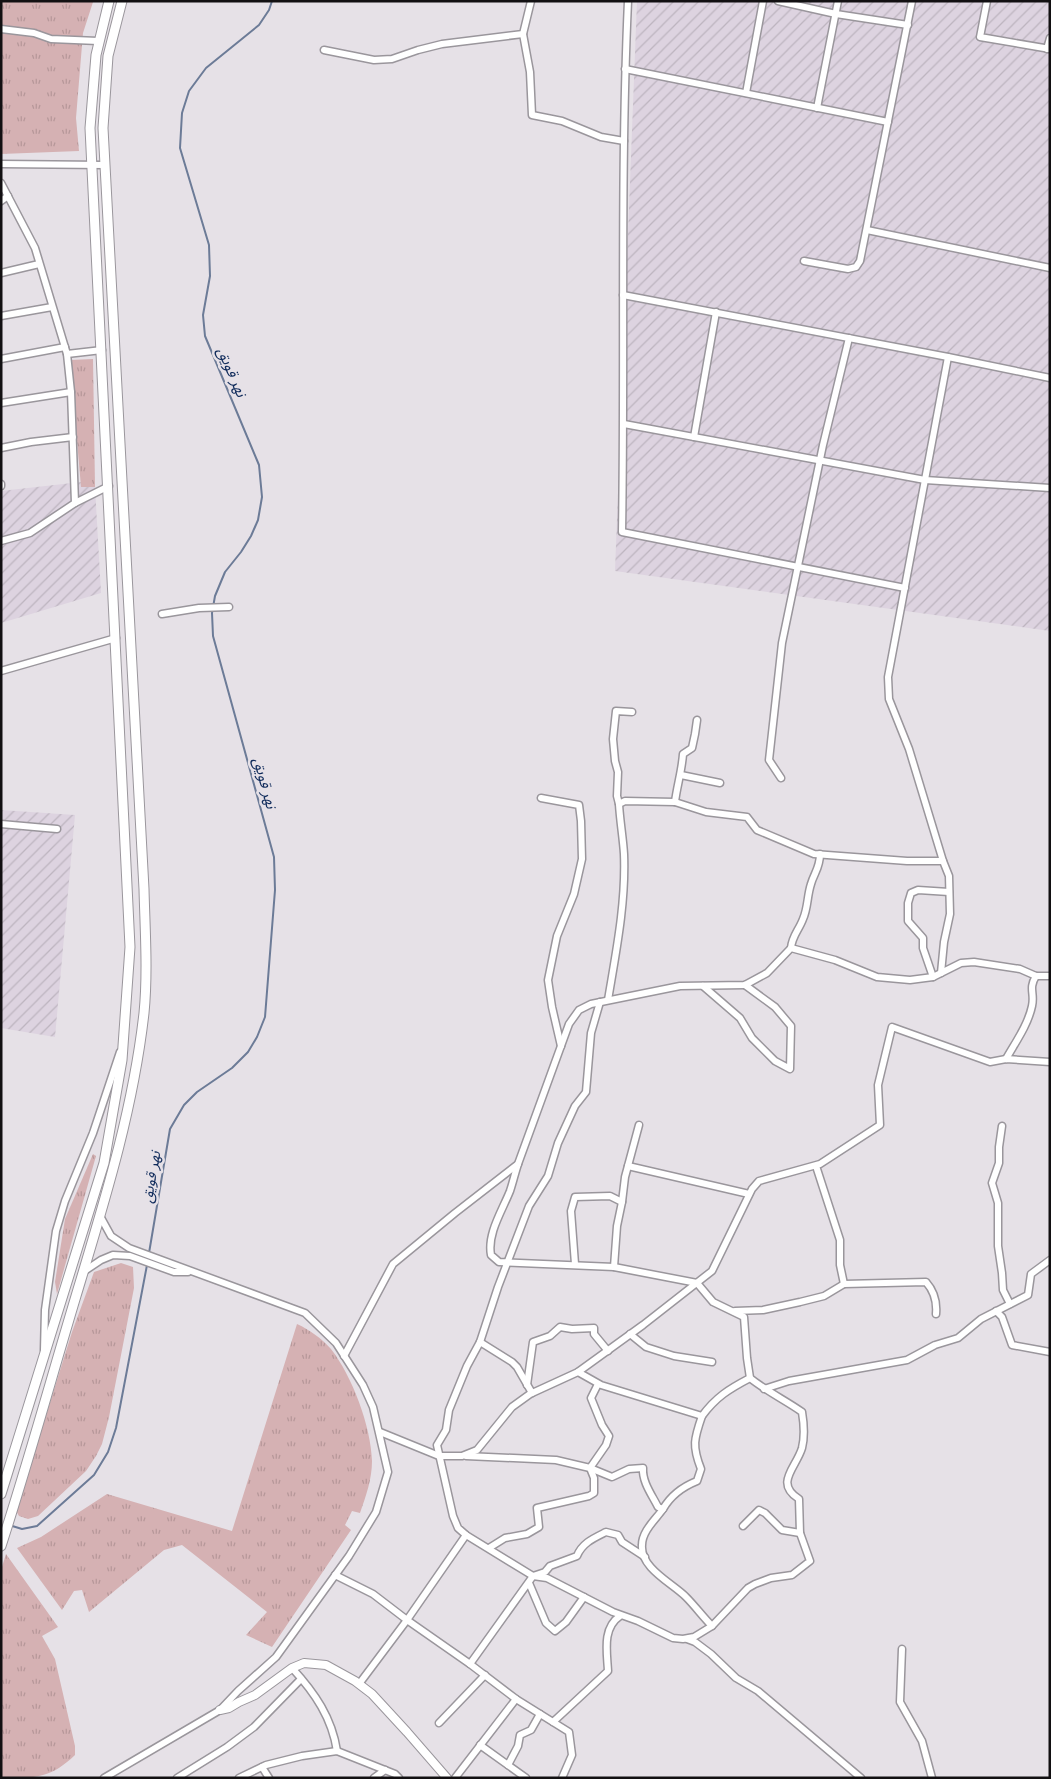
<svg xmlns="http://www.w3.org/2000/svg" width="1051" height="1779" font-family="Quicksand,'Noto Sans Arabic',sans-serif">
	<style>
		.industrial { fill: url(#industrial-furrows) }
		.grass { fill: url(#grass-tufts) }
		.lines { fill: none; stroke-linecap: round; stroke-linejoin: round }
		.stream { stroke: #6c7b97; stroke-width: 2 }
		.minor-casing { stroke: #9a969c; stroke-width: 9 }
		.tertiary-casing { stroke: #9a969c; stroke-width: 10 }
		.secondary-casing { stroke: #9a969c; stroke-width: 11 }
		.minor { stroke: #fff; stroke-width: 6 }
		.tertiary { stroke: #fff; stroke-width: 8 }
		.secondary { stroke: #fff; stroke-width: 9 }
		.labels { text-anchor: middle; stroke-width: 5; stroke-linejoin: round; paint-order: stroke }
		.water-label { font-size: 15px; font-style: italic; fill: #102b5b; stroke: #e6e1e7 }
	</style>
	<defs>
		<pattern id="industrial-furrows" width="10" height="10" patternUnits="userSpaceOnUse" patternTransform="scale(1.25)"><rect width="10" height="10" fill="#ddd3e0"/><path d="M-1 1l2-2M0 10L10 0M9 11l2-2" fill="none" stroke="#bdb4bf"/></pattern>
		<pattern id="grass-tufts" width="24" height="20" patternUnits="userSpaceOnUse" patternTransform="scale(1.25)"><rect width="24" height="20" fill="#d5b1b3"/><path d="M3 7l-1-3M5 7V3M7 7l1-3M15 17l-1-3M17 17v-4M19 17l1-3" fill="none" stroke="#b69799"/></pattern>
	</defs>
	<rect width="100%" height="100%" fill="#e6e1e7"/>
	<g class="industrial">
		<path d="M637,1H1050V631L615,571Z"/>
		<path d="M81,482V487H95L101,593L1,623V491Z"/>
		<path d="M1,810L75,815L55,1037L1,1028Z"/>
	</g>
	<g class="grass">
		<path d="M1,1L93,2L83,33L76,118L79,151L1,154Z"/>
		<path d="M93,359L95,487H81L70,360Z"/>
		<path d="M93,1154L96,1156L57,1294L55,1282L65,1219Z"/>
		<path d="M121,1263L133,1267L134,1288L109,1417L102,1444L96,1456L86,1471L38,1516L28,1519L19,1516L15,1509L28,1473L72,1332L94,1272Z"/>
		<path d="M297,1324C310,1330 321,1338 331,1349C352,1376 371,1426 372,1461C372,1479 366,1496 360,1513L352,1511L345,1525L351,1530L272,1647L246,1635L267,1612L182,1545L164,1550L89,1612L82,1590L74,1591L62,1610L17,1548L41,1537L107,1494L232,1531Z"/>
		<path d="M6,1554L58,1627L42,1636L55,1659L75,1746V1755C50,1779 35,1778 1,1778V1570Z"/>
	</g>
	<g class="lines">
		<g class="stream">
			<path d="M149,1253L170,1129L184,1105L197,1092L232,1068L248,1052L257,1037L265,1017L275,890L274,857L213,636L212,613L215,596L225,572L241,552L251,536L258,520L262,497L259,465L205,336L203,315L210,276L209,245L180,148L182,113L189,91L206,68L259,25L269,10L272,1"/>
			<path d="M9,1525L22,1529L37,1526L94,1475L108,1452L116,1428L147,1265"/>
		</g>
		<defs>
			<g id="minor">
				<path d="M628,1C620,178 625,355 622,532L905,588"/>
				<path d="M778,1L836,14L908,25"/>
				<path d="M987,1L980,37L1050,49"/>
				<path d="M1,29L34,33L51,39L98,41"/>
				<path d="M523,34L530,72L532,115L562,121L601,137L624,141"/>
				<path d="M1047,49L1050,38"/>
				<path d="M324,50L374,60L392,59L418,50L442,44L523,34L531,1"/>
				<path d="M625,69L888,122"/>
				<path d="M746,93L763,1"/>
				<path d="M817,108L838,1"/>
				<path d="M1,164L105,165"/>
				<path d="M1,183L35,248L67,354L102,350"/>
				<path d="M1,201L8,196"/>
				<path d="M867,230L1050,268"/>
				<path d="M804,261L848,269L856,267L860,261L912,1"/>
				<path d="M1,273L39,264"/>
				<path d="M623,295L948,357L1050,378"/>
				<path d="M1,316L52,307"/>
				<path d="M1,359L65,347"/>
				<path d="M1,403L71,392"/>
				<path d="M624,424L925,480L1050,488"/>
				<path d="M694,437L716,312"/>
				<path d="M1,448L31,442L73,437"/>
				<path d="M1,484V486"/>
				<path d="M75,503L109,486"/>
				<path d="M1,541L30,533L75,503L71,392L67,354"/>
				<path d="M162,614L199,608L229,607"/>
				<path d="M1,671L116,638"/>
				<path d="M681,775L720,783"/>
				<path d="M781,778L769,760L782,643L823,445L849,338"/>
				<path d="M541,798L579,805L581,821L582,859L574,894L557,936L548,980L552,1007L561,1046"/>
				<path d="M675,802C677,786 682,770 683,754L692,748L695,734L697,720"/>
				<path d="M619,804L617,796L618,772L615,761L613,739L616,711L632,712"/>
				<path d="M1,824L57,829"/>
				<path d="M943,861L909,749L889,699L888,677L948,357"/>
				<path d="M791,948C792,936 799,930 803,919C808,908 807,896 811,884C814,873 820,868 820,854"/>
				<path d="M933,977L923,948V938L908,921V903L911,893L918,890L949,892"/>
				<path d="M703,986L740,1018L752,1038L775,1061L790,1069L791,1026L775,1007L745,985"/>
				<path d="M608,1000C616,952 626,903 624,854C623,838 620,821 619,804L625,801L675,802L706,812L747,817L757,830L814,854L907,861H943L949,876L950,914L944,942L941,973"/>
				<path d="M1006,1059C1015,1043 1028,1025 1032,1006C1035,993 1028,989 1036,976"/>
				<path d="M1002,1126L999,1147V1163L992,1183L998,1203V1246L1002,1273L1003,1290L1010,1304"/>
				<path d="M518,1164C515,1173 513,1182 510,1191C502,1211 487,1234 491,1255L499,1262L614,1267L697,1283L713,1302L744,1317L747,1358L750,1378C766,1391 785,1400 802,1412C804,1424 805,1436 802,1448C796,1468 774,1483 799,1499L800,1533L810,1561L792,1575L771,1578L755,1584L748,1588L712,1626L694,1637L683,1639L673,1638L638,1621L613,1612L547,1578L533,1576L466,1535L458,1528L453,1516L437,1445L446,1430L449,1410L467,1366L480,1342L512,1362L517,1367L532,1393"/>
				<path d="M628,1166L749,1194"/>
				<path d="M816,1166L840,1240V1265L844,1284"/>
				<path d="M622,1202L625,1177L639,1125"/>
				<path d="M100,1216L111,1236L129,1248L305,1313L336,1343L363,1385L373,1407L388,1472L376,1512L349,1556L276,1657L238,1691L220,1710L104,1778"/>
				<path d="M575,1264L571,1211L575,1197L610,1196L622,1202L617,1226L614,1267"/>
				<path d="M83,1272L101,1260L113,1255L130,1256L174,1272H188"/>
				<path d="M735,1311L763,1310L800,1302L824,1296L844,1284L926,1282C934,1291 937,1303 936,1314"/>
				<path d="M996,1311L1002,1317L1012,1345L1050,1352"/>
				<path d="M630,1334L646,1347L674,1356L712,1362"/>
				<path d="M480,1342L498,1287L529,1206L548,1176L558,1143L575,1106L586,1092L591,1033L600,1002"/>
				<path d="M44,1350L45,1310L56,1231L65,1201L93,1133L120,1052"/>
				<path d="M344,1356L393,1264L455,1213L518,1164L569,1024L579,1010L591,1004L680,986L745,985L767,973L791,948L835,960L877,977L910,980L933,977L961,963L974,962L1020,969L1036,976H1050"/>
				<path d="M578,1372L601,1385L702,1416C716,1397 729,1389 750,1378"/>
				<path d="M527,1385L533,1342L550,1336L560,1327L572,1329L594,1328V1334L608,1351"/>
				<path d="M764,1389L789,1381L907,1360L935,1345L958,1338L981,1319L1028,1295L1031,1274L1050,1260"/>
				<path d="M380,1432L439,1456H462L477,1450L512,1407L530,1394L578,1372L643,1325L712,1271L752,1189L759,1181L820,1164L880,1125L878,1085L892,1027L990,1062L1006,1059L1050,1062"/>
				<path d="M466,1456L556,1460L590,1468L606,1445L609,1436L602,1425L591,1398L598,1384"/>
				<path d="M590,1468L612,1477L629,1469L643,1468C642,1482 652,1495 658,1507L663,1509C671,1495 682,1487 697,1481L701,1469C692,1446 694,1439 702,1416"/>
				<path d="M663,1509C656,1519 642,1531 642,1545C640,1568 672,1583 686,1597C695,1606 703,1617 712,1626"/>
				<path d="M743,1526L759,1510L765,1513L782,1530L800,1533"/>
				<path d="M489,1548L505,1538L527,1534L539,1527L537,1508L589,1496L594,1493V1478L590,1468"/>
				<path d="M335,1575L373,1594L407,1620L466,1535"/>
				<path d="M529,1583L546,1623L555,1631L566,1622L584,1597"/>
				<path d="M687,1639L695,1642L711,1654L736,1678L758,1691L861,1778"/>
				<path d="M902,1649L900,1702L922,1741L932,1778"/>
				<path d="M292,1668C315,1693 332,1718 337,1751"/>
				<path d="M359,1684L407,1620L470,1664L533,1576L545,1572L550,1566L577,1556C582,1543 594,1538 606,1532L618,1535L622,1542L645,1557"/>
				<path d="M516,1699L569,1732L572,1755L562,1778"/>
				<path d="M553,1722L608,1671C607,1652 602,1628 620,1616"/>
				<path d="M439,1723L485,1675"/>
				<path d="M480,1745L526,1778"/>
				<path d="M508,1765L518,1746L520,1735L531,1730L540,1714"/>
				<path d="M262,1767L269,1778"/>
				<path d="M177,1778L227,1747L254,1727L301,1679"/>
				<path d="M239,1778L266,1765L302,1756L337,1751L395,1774L399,1778"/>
				<path d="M374,1778L385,1770"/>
				<path d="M455,1778L516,1699L470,1664"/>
			</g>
			<path id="tertiary" d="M220,1710L229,1708L239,1702L255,1695L292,1668L304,1663L326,1665L355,1681L372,1694L407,1732L447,1778"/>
			<g id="secondary">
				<path d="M1,1494L104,1163L122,1060L130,947L90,128L96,55L109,1"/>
				<path d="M1,1546C28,1463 51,1379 76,1296C104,1203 133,1111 144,1013C148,972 145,930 144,889L103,128L108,56L122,1"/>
			</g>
		</defs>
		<use href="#minor" class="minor-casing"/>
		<use href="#tertiary" class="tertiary-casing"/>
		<use href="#secondary" class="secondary-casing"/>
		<use href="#minor" class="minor"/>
		<use href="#tertiary" class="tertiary"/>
		<use href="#secondary" class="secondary"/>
	</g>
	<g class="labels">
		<g class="water-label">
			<text transform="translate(232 372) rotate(67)" y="5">نهر قويق</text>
			<text transform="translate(265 783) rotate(75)" y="5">نهر قويق</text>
			<text transform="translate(151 1177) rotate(-80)" y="5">نهر قويق</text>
		</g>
	</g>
	<rect width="1051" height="1779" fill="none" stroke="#121012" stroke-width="5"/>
</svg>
